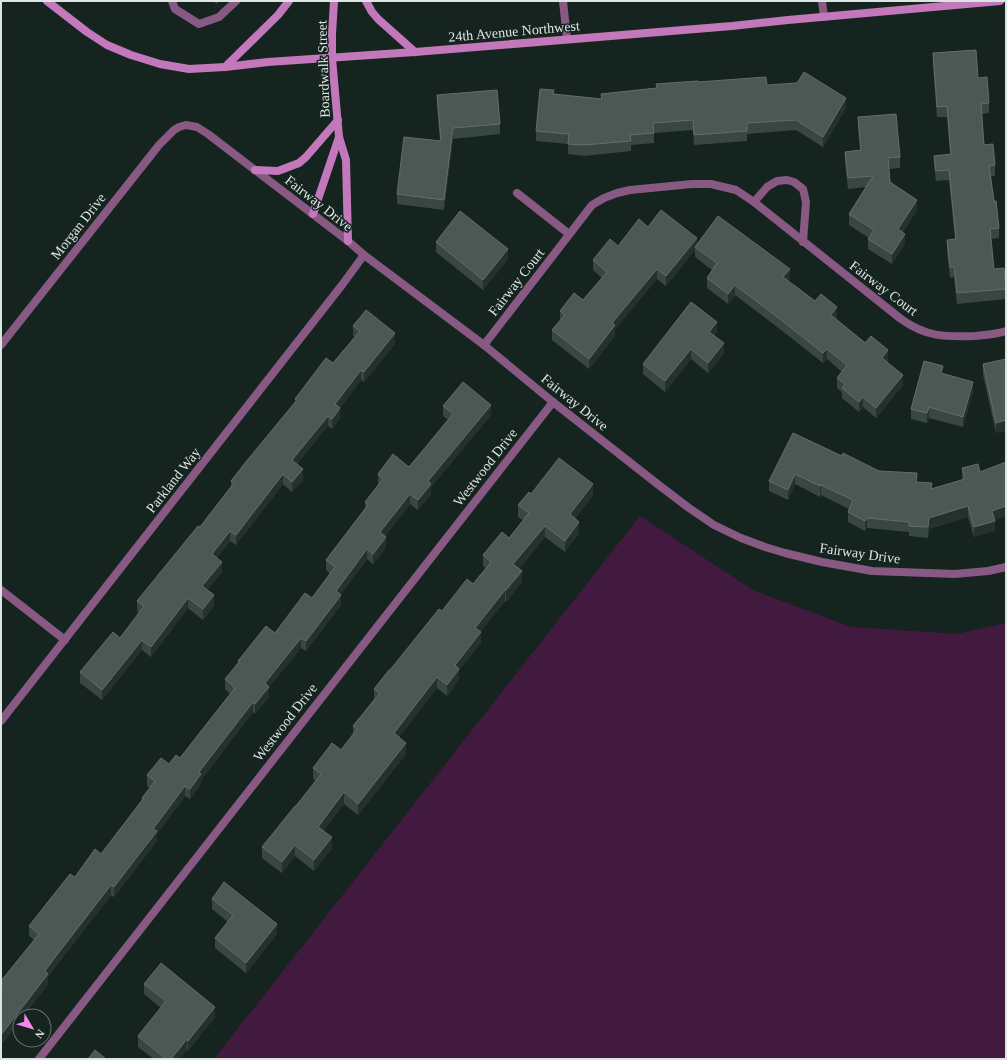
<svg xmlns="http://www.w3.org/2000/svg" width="1007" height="1060" font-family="'Times New Roman',serif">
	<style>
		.green { fill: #431a3f }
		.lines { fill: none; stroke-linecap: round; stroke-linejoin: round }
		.lane { stroke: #885983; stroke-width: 8 }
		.street { stroke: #885983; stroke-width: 8 }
		.secondary { stroke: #c378bc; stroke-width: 8 }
		.wall { fill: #394743 }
		.shaded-wall { fill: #24322e }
		.building { fill: #4b5854; stroke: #626e6a }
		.labels { text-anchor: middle; stroke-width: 3; stroke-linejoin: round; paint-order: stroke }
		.street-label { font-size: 14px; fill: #dde5e2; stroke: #162420 }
	</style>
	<rect width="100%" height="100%" fill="#162420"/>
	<path class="green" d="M640,516L753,590L851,627L957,634L1006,623V1059H214Z"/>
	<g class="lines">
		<g class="lane">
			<path d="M172,1L175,9L199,24L219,17L236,1"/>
			<path d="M563,1L567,39"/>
			<path d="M822,1L824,17"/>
		</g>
		<g class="street">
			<path d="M517,193L569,234"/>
			<path d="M754,202L767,187L777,181L787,180L794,182L803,189L806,202L803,242"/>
			<path d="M1,345L159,145L174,130L179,127L186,125L197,127L208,134L255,170L348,241L364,255L484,345L553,402L660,486L689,508L714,525L741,538L765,547L785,553L822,562L872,571L955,574L988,571L1006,567"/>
			<path d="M484,345L592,205L604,198L617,193L630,190L692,184H711L736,190L754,202L901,319C926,337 945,337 975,336C986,335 996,334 1006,331"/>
			<path d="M1,590L65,640"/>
			<path d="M1,721L342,285L364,255"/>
			<path d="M39,1059L553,402"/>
		</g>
		<g class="secondary">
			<path d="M47,1L87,32L107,45L131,55L160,64L189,69L225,67L268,62L415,52L732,26L788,20L1000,1"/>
			<path d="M334,1L332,34V58L339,137L346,160L348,241"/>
			<path d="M366,1L372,12L378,19L415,52"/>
			<path d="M225,67L278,15L289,1"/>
			<path d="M255,170L278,171L299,163L306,157L338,120"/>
			<path d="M313,214L339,137"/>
		</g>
	</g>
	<g class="wall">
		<path d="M213,1H219L217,4Z"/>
		<path d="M933,53L978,78L989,103V113L982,114L984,145L995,165V176H991L994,201L999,228V238L991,239L994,269L1006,288V299L957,304L954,277L950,278L947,250V240L955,239L949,180L936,181L934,166V156L950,154L947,117H937L933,64Z"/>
		<path d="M698,82L767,85L846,108L823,147L796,130L747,134V141L694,145L693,130L654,133V143L631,145V151L584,156L568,154V144L536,141V131L554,94L601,99V94L656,88Z"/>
		<path d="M437,95L500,124V134L453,139L444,210L397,204V194L440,141L437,105Z"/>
		<path d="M858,117L900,157V168L889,169L890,182L917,210L903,232L905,244L892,264L868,249V239L869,238L849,225V214L866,187L848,189L845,162V152L860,150L858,128Z"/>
		<path d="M648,227L790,279L788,281L837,318L836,319L888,360L887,362L903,385L876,418L863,407L859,412L842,398V392L837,388V378L842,372L827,359L823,363L776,326L735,295L728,304L707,288V278L712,270L695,257V250L666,286L657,279L615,329V336L589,369L552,340V330L560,320V311L583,300L602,278L593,270V260L618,246Z"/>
		<path d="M436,242L508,259L483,290L436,252Z"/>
		<path d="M353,326L395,344L364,382L361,380L340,408V418L332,429L328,426L297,464L303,480L292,492L283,484L236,545L230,541L217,558L222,572L207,590L214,606L203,620L188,608L151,657L142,650L102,700L80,683V672L120,638L139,613L137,611V601L200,527L231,486V481L295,402V399L333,363L355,337L353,336Z"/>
		<path d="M717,332L714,335L724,353L708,373L691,359L665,392L643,374V364Z"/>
		<path d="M1006,359L996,433L983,375V364Z"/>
		<path d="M943,373L973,392L963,427L929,418L927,423L911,419V409Z"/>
		<path d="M443,406L491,415L431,487V494L418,510L410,504L385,536L386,547L373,564L367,559L341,594V605L306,651L301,648L269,687V697L255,714L253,712L201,780V784L190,799L185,796L157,834V841L114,897L111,895L56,966L48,976V984L1,1045V981L34,940L29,936V926L75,877L101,854L142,800V798L150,788L147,786V775L180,758L230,694L225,689V679L238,663V661L275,633L312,598L330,574L326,570V560L365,509V502L378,485V474L409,467L448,420L443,416Z"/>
		<path d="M842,456L879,471L917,482L932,489L962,480V468L980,472L1006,462V516L994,520L995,531L974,537L968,517L929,529L928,538L909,536V532L867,528L865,531L848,522V512L849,509L821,495L820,497L795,484L788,500L769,491V481Z"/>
		<path d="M531,494L593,495L575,519L579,533L565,552L545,537L519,569L522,582L506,602L505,601L480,632L481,643L459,670V680L447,696L437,688L399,737L406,754L358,815L344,804L323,831L332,848L314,871L295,856L282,873L262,858V847L296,806L316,781L313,779V768L341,750L353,735V726L374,699V689L442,611L473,584L486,568L483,566V555L509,538L523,520L518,517V505Z"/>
		<path d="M212,899L277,934L246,973L215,948V938L228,922L212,909Z"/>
		<path d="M144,984L215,1017L188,1051L187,1050L179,1059H154L138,1047V1036L161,1008L144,994Z"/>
	</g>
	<g class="shaded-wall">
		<path d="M846,98V108L823,147V137Z"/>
		<path d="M453,128V139L444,210V200Z"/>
		<path d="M917,200V210L898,239V229Z"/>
		<path d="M905,234V244L892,264V254Z"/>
		<path d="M697,238V248L695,247V250L666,286V276Z"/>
		<path d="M508,249V259L483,290V280Z"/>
		<path d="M657,269V279L615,329V336L589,369V359L612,323Z"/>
		<path d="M790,269V279L783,288V277Z"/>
		<path d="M735,285V295L728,304V294Z"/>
		<path d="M837,307V318L831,326V315Z"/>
		<path d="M717,322V332L709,342V332Z"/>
		<path d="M395,333V344L364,382V372Z"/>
		<path d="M724,343V353L708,373V363Z"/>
		<path d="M691,349V359L665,392V381Z"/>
		<path d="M827,349V359L823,363V353Z"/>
		<path d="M888,350V360L882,368V358Z"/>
		<path d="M361,370V380L335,415V404Z"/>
		<path d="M903,375V385L876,418V408Z"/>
		<path d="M973,382V392L963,427V417Z"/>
		<path d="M863,397V407L859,412V402Z"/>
		<path d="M491,405V415L431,487V494L418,510V500L428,481Z"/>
		<path d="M929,407V418L927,423V413Z"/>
		<path d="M340,408V418L332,429V419Z"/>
		<path d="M328,416V426L292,470V460Z"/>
		<path d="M1006,420V431L996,433V423Z"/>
		<path d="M303,469V480L292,492V482Z"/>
		<path d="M283,474V484L236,545V535Z"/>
		<path d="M795,474V484L788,500V490Z"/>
		<path d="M593,484V495L570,526V514Z"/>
		<path d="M821,485V495L820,497V486Z"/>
		<path d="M410,494V504L380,542V532Z"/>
		<path d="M968,506V517L929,529L928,538L929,518Z"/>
		<path d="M1006,506V516L992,521V511Z"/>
		<path d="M867,518V528L865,531V521Z"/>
		<path d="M995,521V531L974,537V527Z"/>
		<path d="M579,522V533L565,552V541Z"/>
		<path d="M545,526V537L513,576V564Z"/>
		<path d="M230,531V541L212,564V554Z"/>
		<path d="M386,537V547L373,564V554Z"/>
		<path d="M367,549V559L336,601V591Z"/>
		<path d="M222,562V572L202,596V586Z"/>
		<path d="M522,571V582L506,602V590Z"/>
		<path d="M505,590V601L475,639V628Z"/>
		<path d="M214,595V606L203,620V609Z"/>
		<path d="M341,595V605L306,651V641Z"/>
		<path d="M188,598V608L151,657V647Z"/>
		<path d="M481,632V643L459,670V680L447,696V685L455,665Z"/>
		<path d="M301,638V648L269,687V697L255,714V704L265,683Z"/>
		<path d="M142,640V650L102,700V690Z"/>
		<path d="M437,677V688L394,744V733Z"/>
		<path d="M253,702V712L201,780V784L190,799V789L199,772Z"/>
		<path d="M406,743V754L358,815V804Z"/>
		<path d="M185,786V796L157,834V841L114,897V887L153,829Z"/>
		<path d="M344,792V804L318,838V827Z"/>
		<path d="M332,837V848L314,871V860Z"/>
		<path d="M295,845V856L282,873V862Z"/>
		<path d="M111,885V895L48,976V984L23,1016H20V1020L13,1029V1030L1,1045V1035L45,971Z"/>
		<path d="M277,924V934L246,973V963Z"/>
		<path d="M215,1007V1017L188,1051V1041Z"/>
		<path d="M187,1039V1050L179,1059H171Z"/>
	</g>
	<g class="building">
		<path d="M976,50L978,78L987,77L989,103L981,104L984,145L993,144L995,165L989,166L994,201H996L999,228L990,229L994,269L1004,268L1006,289L957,293L954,267H950L947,240L956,239L949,170L936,171L934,156L951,154L947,106L937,107L933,53Z"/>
		<path d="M804,72L846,98L823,137L796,120L747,123V131L694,135L693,120L653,123L654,133L630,135L631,141L584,145L568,144L569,134L536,131L540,89L554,90L553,94L602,99L601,94L657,88L656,84L698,81V82L766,77L767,85L797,83Z"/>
		<path d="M497,90L500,124L453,128L444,200L397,194L404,137L441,141L437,95Z"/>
		<path d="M896,114L900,157L888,158L890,182L917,200L898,229L905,234L892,254L868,239L874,230L849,214L873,176L848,178L845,152L861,150L858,117Z"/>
		<path d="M661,210L697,238L666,276L657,269L612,323L615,325L589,359L552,330L565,315L560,311L574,293L583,300L607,272L593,260L610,239L618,246L639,219L648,227Z"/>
		<path d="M460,211L508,249L483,280L436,242Z"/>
		<path d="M718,216L790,269L783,277L815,301L821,294L837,307L831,315L865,343L871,336L888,350L882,358L903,375L876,408L863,397L859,402L842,388L845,384L837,378L847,365L827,349L823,353L776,316L735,285L728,294L707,278L717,263L695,247Z"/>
		<path d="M691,302L717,322L709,332L724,343L708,363L691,349L665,381L643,364Z"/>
		<path d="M366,310L395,333L364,372L361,370L335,404L340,408L332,419L328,416L292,460L303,469L292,482L283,474L236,535L230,531L212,554L222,562L202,586L214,595L203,609L188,598L151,647L142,640L102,690L80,672L113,632L120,638L144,606L137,601L198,526L200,527L234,483L231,481L245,463L297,400L295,399L326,358L333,363L360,331L353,326Z"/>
		<path d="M1006,359V420L996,423L983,364Z"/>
		<path d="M924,361L943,366L941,373L973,382L963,417L929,407L927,413L911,409Z"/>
		<path d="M463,382L491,405L428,481L431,484L418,500L410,494L380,532L386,537L373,554L367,549L336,591L341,595L306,641L301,638L265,683L269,687L255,704L253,702L199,772L201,774L190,789L185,786L153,829L157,831L114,887L111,885L56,956L45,971L48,974L1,1035V986L3,984L1,982V981L39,934L29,926L70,874L75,877L95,849L101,854L143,799L142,798L155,781L147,775L161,758L169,764L176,755L180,758L235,688L225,679L239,662L238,661L266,626L275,633L305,593L312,598L335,567L326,560L368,505L365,502L383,479L378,474L393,454L409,467L453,414L443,406Z"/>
		<path d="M793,433L842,456L843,453L879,471L917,473L916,482L932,483L931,489L965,479L962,468L978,464L980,472L1006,462V506L992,511L995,521L974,527L968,506L929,518L928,527L909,526V522L867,518L865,521L848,512L853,500L821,485L820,486L795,474L788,490L769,481Z"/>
		<path d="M559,458L593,484L570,514L579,522L565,541L545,526L513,564L522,571L506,590H505L475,628L481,632L455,665L459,669L447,685L437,677L394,733L406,743L358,804L344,792L318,827L332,837L314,860L295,845L282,862L262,847L295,806H296L321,774L313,768L332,743L341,750L357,729L353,726L380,693L374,689L389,670H390L439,609L442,611L467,579L473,584L491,562L483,555L502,532L509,538L529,513L518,505L529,492L531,494Z"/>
		<path d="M224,882L277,924L246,963L215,938L233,915L212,899Z"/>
		<path d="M161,963L215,1007L188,1041L187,1039L171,1059H166L138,1036L166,1001L144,984Z"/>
		<path d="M95,1050L106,1059H88Z"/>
	</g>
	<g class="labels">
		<g class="street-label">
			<text transform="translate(514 31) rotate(-5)" y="5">24th Avenue Northwest</text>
			<text transform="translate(323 69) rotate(-92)" y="5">Boardwalk Street</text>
			<text transform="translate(319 203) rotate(38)" y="5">Fairway Drive</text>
			<text transform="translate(78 226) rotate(-52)" y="5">Morgan Drive</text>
			<text transform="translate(516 282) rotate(-52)" y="5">Fairway Court</text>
			<text transform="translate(884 288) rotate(37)" y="5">Fairway Court</text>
			<text transform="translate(575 402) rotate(39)" y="5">Fairway Drive</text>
			<text transform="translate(485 467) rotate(-52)" y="5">Westwood Drive</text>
			<text transform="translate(173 480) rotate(-52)" y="5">Parkland Way</text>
			<text transform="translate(860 553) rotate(8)" y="5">Fairway Drive</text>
			<text transform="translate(285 722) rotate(-52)" y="5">Westwood Drive</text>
		</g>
	</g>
	<rect width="1007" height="1060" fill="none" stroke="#dde5e2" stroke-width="4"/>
	<g transform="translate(32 1028) rotate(128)"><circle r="19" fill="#162420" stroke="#66716e"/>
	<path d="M0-3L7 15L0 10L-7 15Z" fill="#f688ec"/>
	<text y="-6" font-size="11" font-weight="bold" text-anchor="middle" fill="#dde5e2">N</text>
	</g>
</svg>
